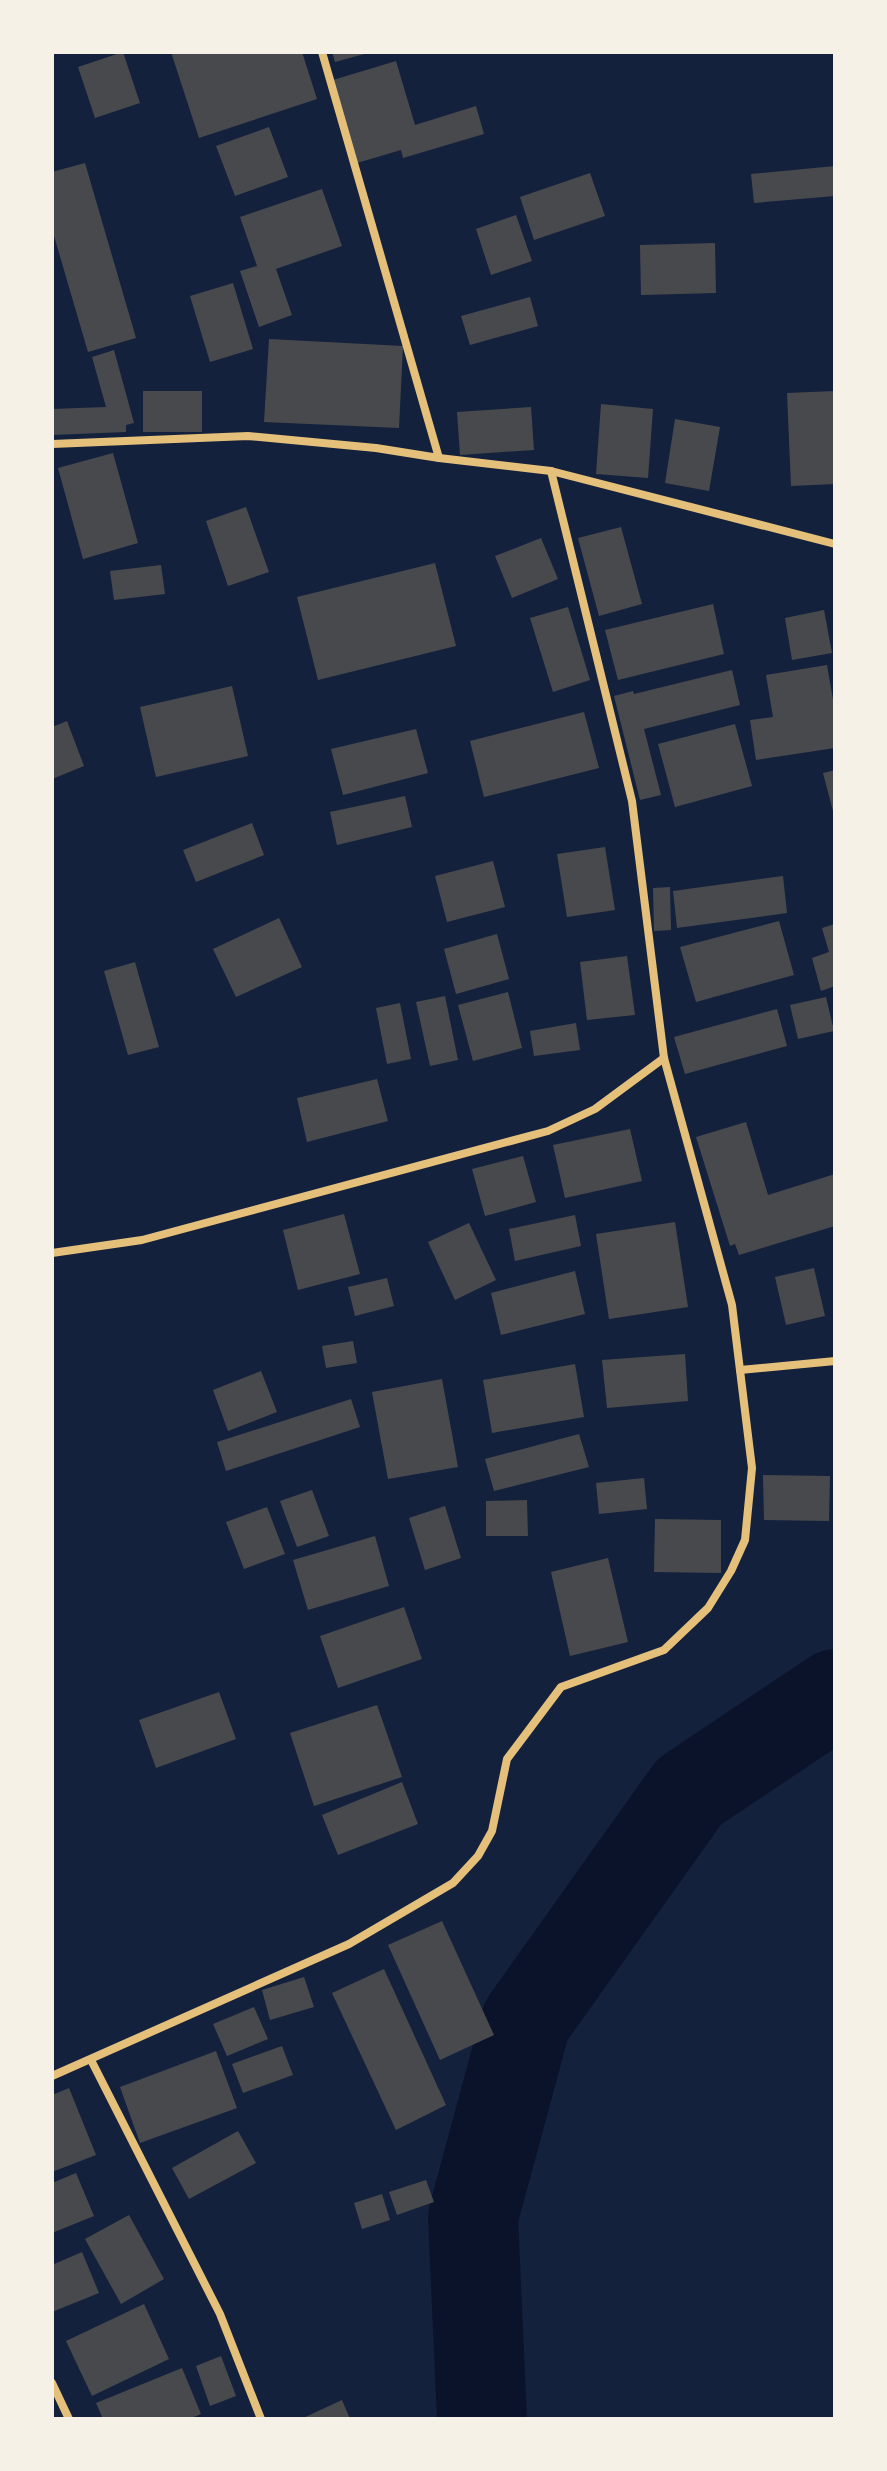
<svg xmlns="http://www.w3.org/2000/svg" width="887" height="2471" font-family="'Alegreya Sans',sans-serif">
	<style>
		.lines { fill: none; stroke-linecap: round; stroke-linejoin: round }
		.river { stroke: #0b132b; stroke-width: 90 }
		.building { fill: #48494c }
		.minor { stroke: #e5c07b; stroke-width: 8 }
	</style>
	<rect width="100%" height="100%" fill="#14213d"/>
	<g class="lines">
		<path class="river" d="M482,2419L473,2217L526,2021L689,1792L835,1694"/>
	</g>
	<g class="building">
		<path d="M123,52L140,103L95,118L78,67Z"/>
		<path d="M171,52H302L317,99L199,138Z"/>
		<path d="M332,52H368V53L335,62Z"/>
		<path d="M396,61L415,125L476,106L484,134L403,158L401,150L357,163L333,80Z"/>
		<path d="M269,127L288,177L235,196L216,146Z"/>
		<path d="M85,163L136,338L88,352L52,229V172Z"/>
		<path d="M835,166V196L754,203L751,174Z"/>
		<path d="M590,173L605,216L534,240L520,197Z"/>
		<path d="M322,189L342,246L276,269L292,315L259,327L240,271L257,266L240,217Z"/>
		<path d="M516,215L532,261L491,275L476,229Z"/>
		<path d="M715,243L716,293L641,295L640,245Z"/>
		<path d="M233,283L253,349L210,362L190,296Z"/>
		<path d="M530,297L538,326L470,345L461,316Z"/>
		<path d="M269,339L403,346L399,428L264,422Z"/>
		<path d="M114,350L134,423L126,425V432L52,435V409L106,407L92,357Z"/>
		<rect x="143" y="391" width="59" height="41"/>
		<path d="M835,391V484L791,486L787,393Z"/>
		<path d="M601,404L653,409L648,478L596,474Z"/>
		<path d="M531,407L534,450L460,455L457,412Z"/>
		<path d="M675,419L720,427L709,491L665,483Z"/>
		<path d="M113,453L138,543L83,559L58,468Z"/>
		<path d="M246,507L269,572L228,586L206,521Z"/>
		<path d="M621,527L642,604L599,616L578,538Z"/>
		<path d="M541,538L558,579L512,598L495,556Z"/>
		<path d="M435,563L456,646L318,680L297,597Z"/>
		<path d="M161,565L165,594L114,600L110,571Z"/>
		<path d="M713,604L724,654L618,680L605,630Z"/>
		<path d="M568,607L590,680L553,692L530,618Z"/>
		<path d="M824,610L832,653L792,660L785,618Z"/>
		<path d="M827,665L835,711V748L756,760L750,720L773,717L766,675Z"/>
		<path d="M732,670L740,705L644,729L661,795L640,800L614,696L633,691L634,694Z"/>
		<path d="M232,686L248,756L156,777L140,707Z"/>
		<path d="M584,712L599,768L484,797L470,741Z"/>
		<path d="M67,721L84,766L52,779V727Z"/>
		<path d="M735,724L752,786L675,807L658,744Z"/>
		<path d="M416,729L428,773L343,795L331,749Z"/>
		<path d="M835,770V815H834L823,773Z"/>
		<path d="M405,796L412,827L337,845L330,812Z"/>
		<path d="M252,823L264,855L196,882L183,850Z"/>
		<path d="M605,847L615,910L567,917L557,854Z"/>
		<path d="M493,861L505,907L447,922L435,876Z"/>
		<path d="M783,876L787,913L677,928L673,891Z"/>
		<path d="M670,887L671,930L654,931L653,888Z"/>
		<path d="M279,918L302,967L236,997L213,949Z"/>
		<path d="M779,921L794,975L696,1002L680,947Z"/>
		<path d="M835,924V986L821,991L812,958L829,952L822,928Z"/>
		<path d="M497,934L509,979L456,994L444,949Z"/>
		<path d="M627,956L635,1015L587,1020L580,962Z"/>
		<path d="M135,962L159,1047L128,1055L104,971Z"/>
		<path d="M508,992L522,1048L473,1061L458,1005Z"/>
		<path d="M445,996L458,1060L430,1066L416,1002Z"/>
		<path d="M826,997L834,1031L798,1039L790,1005Z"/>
		<path d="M400,1003L411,1059L387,1064L376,1008Z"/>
		<path d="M777,1009L787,1046L685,1074L674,1037Z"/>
		<path d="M576,1023L580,1050L534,1056L530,1031Z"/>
		<path d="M377,1079L388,1121L307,1142L297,1098Z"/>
		<path d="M746,1122L768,1195L835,1174V1226L739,1255L735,1244L730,1246L696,1137Z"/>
		<path d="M630,1129L642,1181L565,1198L553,1145Z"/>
		<path d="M523,1156L536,1202L485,1216L472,1169Z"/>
		<path d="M344,1214L360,1274L298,1290L283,1230Z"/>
		<path d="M575,1215L581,1246L515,1261L509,1229Z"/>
		<path d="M675,1222L688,1307L609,1319L596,1234Z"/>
		<path d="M469,1223L496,1280L455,1300L428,1242Z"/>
		<path d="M814,1268L825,1316L786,1325L775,1277Z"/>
		<path d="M575,1271L585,1314L501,1335L491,1293Z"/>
		<path d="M387,1278L394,1306L355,1316L348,1287Z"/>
		<path d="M353,1341L357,1363L326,1368L322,1346Z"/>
		<path d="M685,1354L688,1401L607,1408L602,1360Z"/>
		<path d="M575,1364L584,1417L492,1433L483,1380Z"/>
		<path d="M261,1371L277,1412L228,1431L213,1390Z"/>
		<path d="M442,1379L458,1467L388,1479L372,1392Z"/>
		<path d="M351,1399L360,1427L226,1471L217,1442Z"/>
		<path d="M579,1434L589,1467L494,1491L485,1459Z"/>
		<path d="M763,1475L830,1476L829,1521L764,1520Z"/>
		<path d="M644,1478L647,1509L599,1514L596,1483Z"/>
		<path d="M312,1490L329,1536L297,1547L280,1501Z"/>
		<path d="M527,1500L528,1536H486V1501Z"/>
		<path d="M445,1506L461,1558L425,1570L409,1518Z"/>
		<path d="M267,1507L285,1554L244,1569L226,1522Z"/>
		<path d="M655,1519L721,1520V1573L654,1572Z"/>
		<path d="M375,1536L389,1586L308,1610L293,1560Z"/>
		<path d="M608,1558L628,1642L570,1656L551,1572Z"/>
		<path d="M404,1607L422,1659L338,1688L320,1636Z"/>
		<path d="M219,1692L236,1739L156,1768L139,1720Z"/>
		<path d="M377,1705L402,1777L314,1806L290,1733Z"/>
		<path d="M402,1782L418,1824L338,1855L322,1815Z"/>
		<path d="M442,1921L494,2035L440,2060L388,1945Z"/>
		<path d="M384,1969L446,2105L396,2130L332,1993Z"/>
		<path d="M304,1977L314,2007L270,2020L262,1990Z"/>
		<path d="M254,2007L268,2039L227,2056L213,2024Z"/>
		<path d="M282,2046L293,2075L243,2093L232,2064Z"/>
		<path d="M216,2051L237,2108L140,2143L120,2087Z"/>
		<path d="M69,2088L96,2155L52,2172V2095Z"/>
		<path d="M238,2131L256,2163L189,2199L172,2168Z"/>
		<path d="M76,2173L94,2216L52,2233V2183Z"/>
		<path d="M426,2180L434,2202L397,2215L389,2192Z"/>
		<path d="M382,2194L390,2220L362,2229L354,2203Z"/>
		<path d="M129,2215L164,2279L121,2304L85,2239Z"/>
		<path d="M82,2252L99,2293L52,2312V2265Z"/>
		<path d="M144,2304L169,2359L92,2396L66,2341Z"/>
		<path d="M221,2356L236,2396L210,2406L196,2366Z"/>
		<path d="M182,2368L201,2414L189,2419H103L96,2403Z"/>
		<path d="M342,2400L350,2419H301Z"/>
	</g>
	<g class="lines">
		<g class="minor">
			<path d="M322,52L439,458"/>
			<path d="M52,444L248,436L376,448L439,458L551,471L835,544"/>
			<path d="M52,1253L142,1240L548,1131L595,1109L664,1058"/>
			<path d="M740,1370L835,1361"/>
			<path d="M91,2060L220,2314L261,2419"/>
			<path d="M52,2076L349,1944L453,1883L478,1856L492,1831L507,1759L561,1687L664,1650L708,1608L731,1571L745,1540L752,1468L732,1305L664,1058L632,801L551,471"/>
			<path d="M52,2383L69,2419"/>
		</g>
	</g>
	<rect width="887" height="2471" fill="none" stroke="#f6f1e7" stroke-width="108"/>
</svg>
